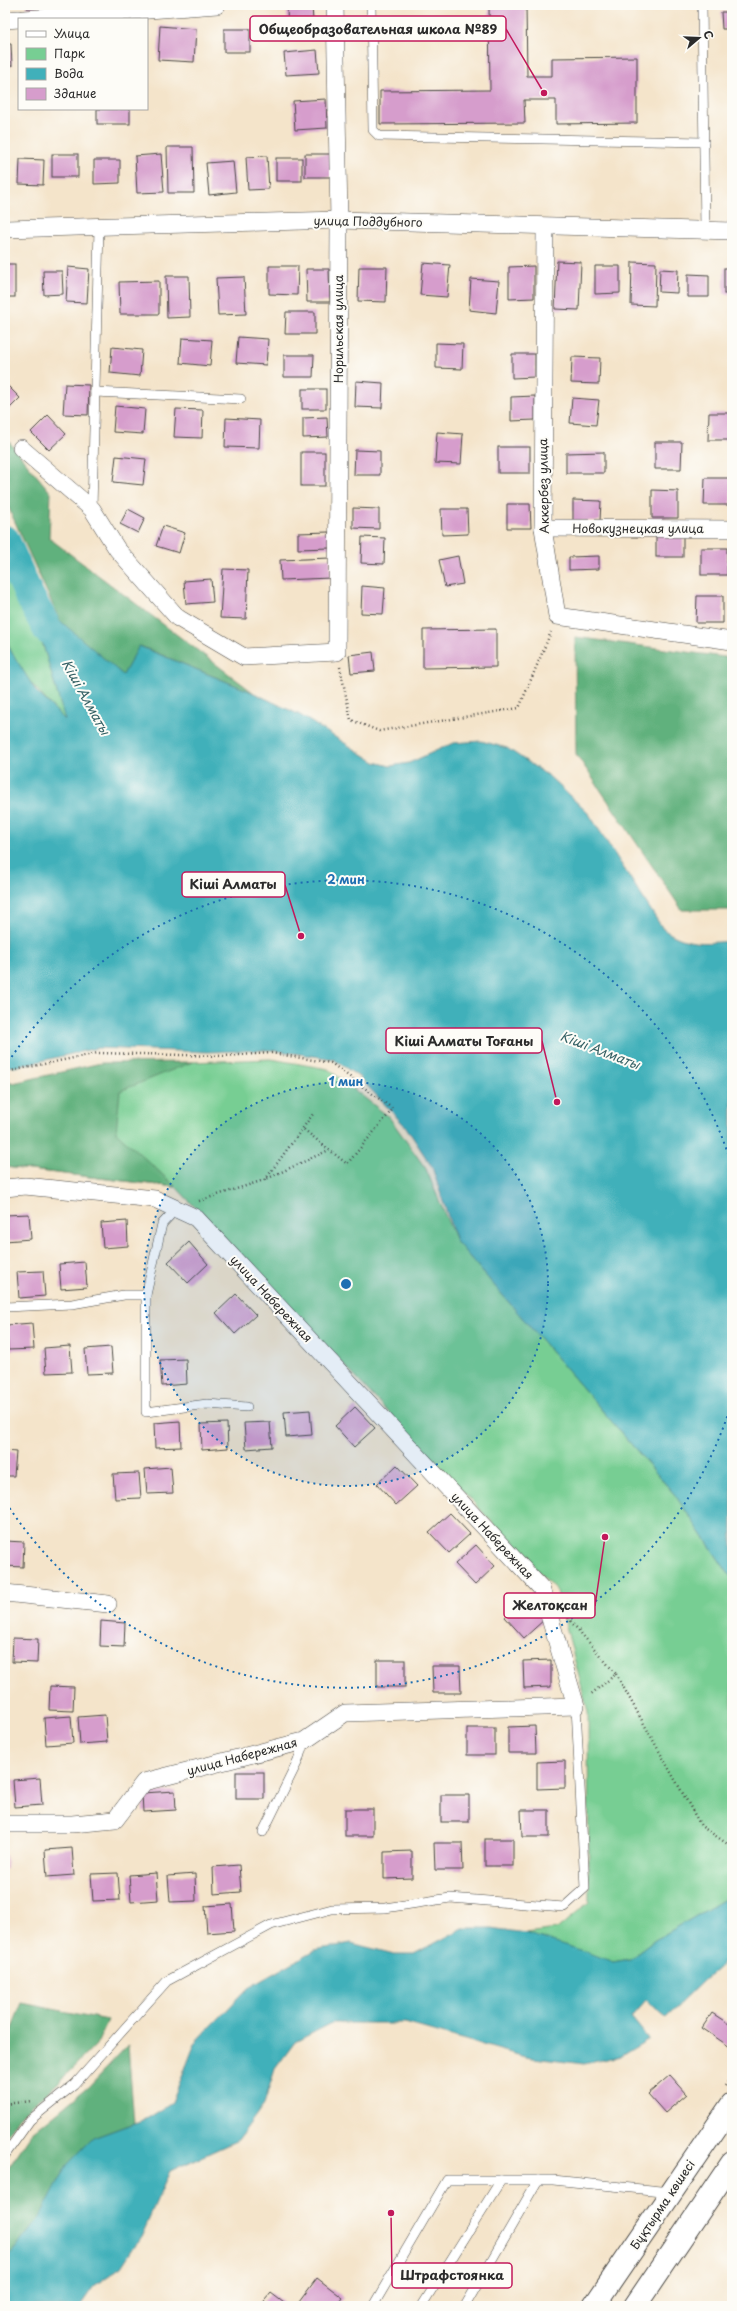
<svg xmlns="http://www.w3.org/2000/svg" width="737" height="2311" font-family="'Playpen Sans',sans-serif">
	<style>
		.green { fill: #77ce93; stroke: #517c5f }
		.forest { fill: #61b17d; stroke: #466e54 }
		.water { fill: #40b0ba; stroke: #366e72 }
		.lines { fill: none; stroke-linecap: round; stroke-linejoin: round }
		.river { stroke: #40b0ba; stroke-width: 30 }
		.building { fill: #d69dcc }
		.service-casing { stroke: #494743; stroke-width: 10 }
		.minor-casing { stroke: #494743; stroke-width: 18 }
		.primary-casing { stroke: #494743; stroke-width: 24 }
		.path { stroke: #494743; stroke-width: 2.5; stroke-dasharray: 1 3; stroke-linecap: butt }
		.service { stroke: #fff; stroke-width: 9 }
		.minor { stroke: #fff; stroke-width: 17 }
		.primary { stroke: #fff; stroke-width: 22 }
		.ring { fill: none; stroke: #1f6fb2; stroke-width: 2; stroke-dasharray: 2 4 }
		.labels { text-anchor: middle; stroke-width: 4; stroke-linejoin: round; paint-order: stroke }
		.street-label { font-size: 12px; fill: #2b2b2b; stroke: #fdfcf7 }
		.water-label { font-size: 13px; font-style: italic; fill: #336064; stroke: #fdfcf7 }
		.centre { fill: #1f6fb2; stroke: #fdfcf7; stroke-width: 2 }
		.ring-label { font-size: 12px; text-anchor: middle; font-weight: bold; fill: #1f6fb2; stroke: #fdfcf7; stroke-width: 4; stroke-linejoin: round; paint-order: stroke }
		.leader { fill: none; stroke: #c2185b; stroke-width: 1.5 }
		.callout-dot { fill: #c2185b; stroke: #fdfcf7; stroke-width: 1.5 }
		.callout { fill: #fdfcf7; stroke: #c2185b; stroke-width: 1.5 }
		.callout-label { font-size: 13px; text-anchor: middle; font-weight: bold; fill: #2b2b2b }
	</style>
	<rect width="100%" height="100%" fill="#fdfcf7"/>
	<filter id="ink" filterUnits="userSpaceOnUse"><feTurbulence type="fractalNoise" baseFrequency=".025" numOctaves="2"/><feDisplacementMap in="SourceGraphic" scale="8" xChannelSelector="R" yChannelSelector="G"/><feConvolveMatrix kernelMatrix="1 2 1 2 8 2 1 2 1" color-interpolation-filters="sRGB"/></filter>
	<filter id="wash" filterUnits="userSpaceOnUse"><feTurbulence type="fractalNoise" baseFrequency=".012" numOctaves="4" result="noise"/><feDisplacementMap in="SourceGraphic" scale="16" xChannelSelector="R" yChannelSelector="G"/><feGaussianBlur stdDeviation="0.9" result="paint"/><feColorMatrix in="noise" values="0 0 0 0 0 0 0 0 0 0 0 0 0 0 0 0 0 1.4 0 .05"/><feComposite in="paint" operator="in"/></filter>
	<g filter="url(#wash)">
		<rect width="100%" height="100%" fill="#f4e4ca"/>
		<g class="green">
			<path d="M5,571L43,645L66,721C43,697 9,664 5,630C3,611 5,591 5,571Z"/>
			<path d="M271,1059L328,1069L389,1117L426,1169L456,1241L675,1495L732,1579V1895L655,1940L630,1959L613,1962L525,1933L557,1929L589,1902L588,1712L557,1591L176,1187L5,1167V1079L13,1083L192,1062Z"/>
		</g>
		<g class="forest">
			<path d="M5,437L51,493L49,538L254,693L140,646L123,675L60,621L5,500Z"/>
			<path d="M575,637L732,658V910H682L576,754Z"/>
			<path d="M192,1062L120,1091L116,1132L176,1187L5,1167V1079L13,1083L101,1063Z"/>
			<path d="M22,2003L108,2020L98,2042L57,2084L18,2118L5,2138V2044Z"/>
			<path d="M128,2045L134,2123L93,2138L68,2165L38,2220L5,2261V2173L31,2134L88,2087Z"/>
		</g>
		<g class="water">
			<path d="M28,593L123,675L139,646L254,693L300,715L375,762L390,766L409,763L453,743L481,741L507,748L550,777L589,814L663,929C687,946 704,943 732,941V1579L675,1495L456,1241L432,1167L406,1127L359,1077L333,1059L271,1050L207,1052L97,1048L15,1067L5,1066V630L9,648L36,691L65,720Z"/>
			<path d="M732,1895V1956L705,1979L666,2017L646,2000L631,2017L649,2039L621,2056L584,2064L525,2057L405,2023H332L295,2042L275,2069L264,2104L238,2140L170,2171L143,2233L121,2267L94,2286L80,2306H5V2261L38,2220L67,2165L93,2138L148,2118L172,2103L195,2043L248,1988L315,1950L351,1943L394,1954H415L463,1928H491L525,1933L587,1952L613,1962L630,1959L655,1940Z"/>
		</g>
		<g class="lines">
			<path class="river" d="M5,540L28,593L48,630"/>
		</g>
		<g id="blocks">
			<g class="building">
				<path d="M26,5H60V6L27,8Z"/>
				<path d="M312,5L314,37L288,38L287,6Z"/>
				<path d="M489,5H526L527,76H552V58L637,57V123L556,124V100H524L525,123L380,124V91L490,90Z"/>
				<path d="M721,12H732V29H722Z"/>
				<path d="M160,26L196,29L194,62L158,60Z"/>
				<rect x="224" y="29" width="26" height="23"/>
				<path d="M5,44H11L12,66H5Z"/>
				<path d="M317,50L319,73L286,75L284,53Z"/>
				<path d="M326,99L327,128L295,130L293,101Z"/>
				<rect x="97" y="109" width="33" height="15"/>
				<path d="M167,147H193L194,193H168Z"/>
				<rect x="52" y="154" width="26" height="23"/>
				<path d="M161,154L164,192L137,193L135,156Z"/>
				<rect x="305" y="154" width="26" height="23"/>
				<path d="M267,156L269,189L248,190L246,157Z"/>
				<rect x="5" y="157" width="4" height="25"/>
				<rect x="276" y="158" width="26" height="23"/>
				<path d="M20,159L44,160L43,185L19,184Z"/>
				<path d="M94,160H120V183L94,184Z"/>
				<path d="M233,161L236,192L209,195L206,163Z"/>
				<path d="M557,261L581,262L579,310L555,309Z"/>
				<path d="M632,262L656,263L655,306L631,305Z"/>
				<path d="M423,263L450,265L447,297L420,295Z"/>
				<rect x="5" y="264" width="10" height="33"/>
				<path d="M269,266H298L297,295L269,294Z"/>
				<path d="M534,266V298L509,299V267Z"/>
				<path d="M595,266H620V293L595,294Z"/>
				<path d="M68,267L89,269L87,303L66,302Z"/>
				<path d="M359,267H387L386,302L358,301Z"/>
				<rect x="724" y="268" width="8" height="26"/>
				<path d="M306,269H329L330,302H307Z"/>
				<path d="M660,269L678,270L677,293L659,292Z"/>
				<path d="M43,271H62L63,294L44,295Z"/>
				<path d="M688,274L709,275V297H688Z"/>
				<path d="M166,276H189L190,317L167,318Z"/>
				<path d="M244,277L246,314L218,315L216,278Z"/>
				<path d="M471,279L499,281L496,313L469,310Z"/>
				<path d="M159,281V314H120L119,282Z"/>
				<path d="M286,312H315V334H285Z"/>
				<path d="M238,337L268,339L266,365L236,363Z"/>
				<path d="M182,338L212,340L210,366L180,363Z"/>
				<path d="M436,343L463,344L462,369L436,368Z"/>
				<path d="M112,347L142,350L140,376L110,373Z"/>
				<path d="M512,354H535V377L512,378Z"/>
				<path d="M284,355H314L313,377H284Z"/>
				<path d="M572,357L600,358L599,384L571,383Z"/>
				<path d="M356,381L383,383L382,408L355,407Z"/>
				<path d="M5,383L20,398L5,413Z"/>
				<path d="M65,384L89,385L88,415L63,414Z"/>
				<rect x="302" y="389" width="24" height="20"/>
				<path d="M535,396V420L511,421V397Z"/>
				<path d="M572,398L599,400L596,425L570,423Z"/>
				<path d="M115,406L145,409L143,434L113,432Z"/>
				<path d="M176,409L203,410L202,438L174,437Z"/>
				<path d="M709,413H732V440H708Z"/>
				<path d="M48,415L66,434L49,450L31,432Z"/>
				<path d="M327,417L328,437L303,438V418Z"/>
				<path d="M226,418L260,420L259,448L225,447Z"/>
				<path d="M437,432L463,434L461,464L435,463Z"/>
				<path d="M655,442H682L681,469H655Z"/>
				<rect x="498" y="447" width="32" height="26"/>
				<path d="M355,450L380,451V475H354Z"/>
				<rect x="301" y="452" width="24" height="34"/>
				<path d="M604,452V473H566V453Z"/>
				<path d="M116,456L146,459L143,485L113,482Z"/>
				<path d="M705,478H731V505H704Z"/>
				<path d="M652,490L678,491V518H652Z"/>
				<path d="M573,500L601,501L600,521H573Z"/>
				<path d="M507,504H530L531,528H507Z"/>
				<path d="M353,508L379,509V529L353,528Z"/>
				<path d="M128,509L145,518L138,533L120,524Z"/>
				<path d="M441,509H467L468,534L442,535Z"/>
				<path d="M163,526L185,533L179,553L156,546Z"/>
				<rect x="656" y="530" width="27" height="27"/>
				<path d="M329,532L330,548L298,549V533Z"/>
				<path d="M362,537L385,538L384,564L361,563Z"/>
				<rect x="701" y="548" width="26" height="27"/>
				<path d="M458,556L463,584L445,587L439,560Z"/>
				<path d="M599,556V569L569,570V557Z"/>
				<path d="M330,558L331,578L281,580L280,560Z"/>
				<path d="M223,569L248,570L246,619L220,618Z"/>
				<path d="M211,579L213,602L186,604L184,581Z"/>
				<path d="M362,586L385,588L383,614L361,613Z"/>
				<path d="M697,596H723V623H696Z"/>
				<path d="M496,629V667L423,668V630Z"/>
				<path d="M373,652L375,671L351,673L349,655Z"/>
				<path d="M29,1214L31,1239L5,1241V1215Z"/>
				<path d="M127,1221L128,1246L103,1248L101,1223Z"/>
				<path d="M189,1242L208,1264L188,1283L168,1262Z"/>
				<path d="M85,1262L87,1287L61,1289L59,1264Z"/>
				<path d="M43,1271L45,1296L19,1298L17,1272Z"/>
				<path d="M236,1294L256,1315L235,1334L216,1313Z"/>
				<path d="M32,1323L34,1349L8,1350L7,1325Z"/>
				<path d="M70,1346L72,1372L46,1373L44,1348Z"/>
				<path d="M111,1347L113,1373L87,1374L85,1349Z"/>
				<path d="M186,1359L187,1384L162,1386L160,1360Z"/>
				<path d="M355,1407L375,1428L354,1447L335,1426Z"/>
				<path d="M310,1410L312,1435L286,1437L284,1412Z"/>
				<path d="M180,1421L181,1447L155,1448L154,1423Z"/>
				<path d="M270,1422L272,1447L246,1449L244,1423Z"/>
				<path d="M227,1423L228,1448L202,1450L201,1424Z"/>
				<path d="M5,1451L16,1452L14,1476H5Z"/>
				<path d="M397,1465L417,1486L396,1505L377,1484Z"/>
				<path d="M171,1467L173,1493L147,1494L145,1469Z"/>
				<path d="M139,1473L141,1498L115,1499L113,1474Z"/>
				<path d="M450,1513L470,1534L449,1553L429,1532Z"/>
				<path d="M5,1541L24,1542L23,1567L5,1566Z"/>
				<path d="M476,1545L495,1566L475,1585L455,1564Z"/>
				<path d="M526,1598L545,1619L524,1638L505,1617Z"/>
				<path d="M101,1621L125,1623L124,1647L100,1646Z"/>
				<path d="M13,1638L38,1639L37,1663L12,1662Z"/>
				<rect x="377" y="1660" width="28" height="27"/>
				<path d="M551,1660V1687L524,1688L523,1661Z"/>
				<path d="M432,1666H460L461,1693H433Z"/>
				<path d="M50,1686L74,1687L73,1711L49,1710Z"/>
				<path d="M105,1715L107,1742L80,1744L78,1717Z"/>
				<path d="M71,1716L73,1743L46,1745L44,1718Z"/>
				<path d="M535,1726L536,1753H508V1727Z"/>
				<rect x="467" y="1728" width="28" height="27"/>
				<path d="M565,1761V1788L537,1789V1762Z"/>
				<rect x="236" y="1772" width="28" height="27"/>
				<path d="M40,1778L42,1805L15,1807L13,1780Z"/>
				<path d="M175,1791L176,1810L143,1812L142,1793Z"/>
				<rect x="441" y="1795" width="28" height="27"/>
				<rect x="345" y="1809" width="28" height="27"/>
				<path d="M521,1810H549V1837H522Z"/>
				<rect x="485" y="1839" width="28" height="27"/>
				<path d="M434,1843H462L463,1870H435Z"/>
				<path d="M72,1848L74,1875L47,1877L45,1850Z"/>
				<path d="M412,1851V1878L384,1879V1852Z"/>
				<path d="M5,1855H6L7,1869H5Z"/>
				<path d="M239,1865L241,1892L214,1894L213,1867Z"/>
				<path d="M118,1873L120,1900L93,1901L91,1874Z"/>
				<path d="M156,1873L158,1900L131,1902L129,1875Z"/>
				<path d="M195,1874L196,1901L170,1902L168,1876Z"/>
				<path d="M232,1904L234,1931L207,1933L205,1906Z"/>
				<path d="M712,2013L732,2026V2044L730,2047L702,2028Z"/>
				<path d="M670,2075L687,2094L665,2113L648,2094Z"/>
				<path d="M317,2278L343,2298L337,2306H296Z"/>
				<path d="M271,2293L288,2306H260Z"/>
			</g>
		</g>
	</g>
	<g filter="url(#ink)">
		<use href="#blocks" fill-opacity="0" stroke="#494743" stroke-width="1"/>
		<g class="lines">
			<defs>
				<g id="service">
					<path d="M371,5L373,130L379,136L704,142"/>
					<path d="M702,5L705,231"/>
					<path d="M95,392L241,399"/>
					<path d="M92,509L99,228"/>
					<path d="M177,1208L162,1224L146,1295V1412L207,1404L247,1407"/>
					<path d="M5,1307L72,1304L124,1295H146"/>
					<path d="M263,1832L298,1761L304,1741"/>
					<path d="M5,2155L30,2120L75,2084L167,1981L271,1925L332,1909L385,1908L450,1898L564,1907L585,1888L576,1706"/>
					<path d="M373,2306L447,2180H553L671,2192"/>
					<path d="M422,2306L501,2180"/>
					<path d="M465,2306L538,2180"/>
				</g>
				<g id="minor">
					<path d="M25,19L217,5"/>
					<path d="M5,20L19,19"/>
					<path d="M545,227L543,528L557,616L732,641"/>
					<path d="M5,229L339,220L732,231"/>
					<path d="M21,448L92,509L117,549L178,618L244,657L337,652L339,220L335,5"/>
					<path d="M543,528L732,529"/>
					<path d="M5,1188L25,1186L155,1199L196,1218L541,1588L576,1706L345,1713L304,1741L144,1782L115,1820L72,1824H5"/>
					<path d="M5,1593L108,1604"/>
				</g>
				<g id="primary">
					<path d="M594,2306L732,2104"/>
					<path d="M635,2306L732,2163"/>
				</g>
			</defs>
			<use href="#service" class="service-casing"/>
			<use href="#minor" class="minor-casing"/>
			<use href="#primary" class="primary-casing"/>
			<g class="path">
				<path d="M340,667L351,720L379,731L519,708L551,632"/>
				<path d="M5,1072L98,1053L225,1056L272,1053L331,1063L393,1109L347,1164L302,1128"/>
				<path d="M265,1180L313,1114"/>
				<path d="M199,1201L264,1180L329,1150"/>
				<path d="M568,1618L616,1674L590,1695"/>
				<path d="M616,1674L701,1826L732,1847"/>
				<path d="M725,2086L732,2076"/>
				<path d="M5,2104L32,2101"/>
			</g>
			<use href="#service" class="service"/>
			<use href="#minor" class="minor"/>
			<use href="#primary" class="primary"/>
		</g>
	</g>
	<circle cx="346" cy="1284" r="202" fill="#1f6fb2" fill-opacity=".12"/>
	<g class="ring">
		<circle cx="346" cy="1284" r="202"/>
		<path d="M731 1405A404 404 0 0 1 5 1501M5 1067A404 404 0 0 1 731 1163"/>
	</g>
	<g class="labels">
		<g class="street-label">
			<text transform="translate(368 222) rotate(1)" y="4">улица Поддубного</text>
			<text transform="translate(339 329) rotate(-90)" y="4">Норильская улица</text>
			<text transform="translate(544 486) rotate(-91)" y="4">Аккербез улица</text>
			<text x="638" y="533">Новокузнецкая улица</text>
			<text transform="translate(271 1299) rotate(47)" y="4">улица Набережная</text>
			<text transform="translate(492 1536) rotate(47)" y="4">улица Набережная</text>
			<text transform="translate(242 1757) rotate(-15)" y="4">улица Набережная</text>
			<text transform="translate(663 2205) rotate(-56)" y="4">Бұқтырма көшесі</text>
		</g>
		<g class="water-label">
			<text transform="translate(86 697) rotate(61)" y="5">Кіші Алматы</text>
			<text transform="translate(600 1050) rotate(21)" y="5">Кіші Алматы</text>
		</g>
	</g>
	<circle cx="346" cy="1284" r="6" class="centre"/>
	<g class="ring-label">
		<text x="346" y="884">2 мин</text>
		<text x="346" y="1086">1 мин</text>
	</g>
	<path class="leader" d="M544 93L506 29M301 936L285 885M557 1102L542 1041M605 1537L595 1606M391 2213L392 2276"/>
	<g class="callout-dot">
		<circle cx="544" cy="93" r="4"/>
		<circle cx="301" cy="936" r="4"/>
		<circle cx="557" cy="1102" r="4"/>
		<circle cx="605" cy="1537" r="4"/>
		<circle cx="391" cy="2213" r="4"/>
	</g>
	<g class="callout">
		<rect x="250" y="16" width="256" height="25" rx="4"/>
		<rect x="182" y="872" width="103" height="25" rx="4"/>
		<rect x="386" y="1028" width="156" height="25" rx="4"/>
		<rect x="504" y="1593" width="91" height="25" rx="4"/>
		<rect x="392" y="2263" width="120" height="25" rx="4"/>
	</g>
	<g class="callout-label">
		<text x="378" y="34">Общеобразовательная школа №89</text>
		<text x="233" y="889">Кіші Алматы</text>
		<text x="464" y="1046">Кіші Алматы Тоғаны</text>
		<text x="550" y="1610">Желтоқсан</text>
		<text x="452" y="2280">Штрафстоянка</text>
	</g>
	<rect width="737" height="2311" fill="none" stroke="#fdfcf7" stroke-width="20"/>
	<rect x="18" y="18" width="130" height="92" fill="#fdfcf7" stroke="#a9a8a5"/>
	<rect x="26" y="31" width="20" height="6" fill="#ffffff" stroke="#a9a8a5"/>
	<text x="54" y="38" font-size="12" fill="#2b2b2b">Улица</text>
	<rect x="26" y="48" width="20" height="12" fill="#77ce93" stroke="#a9a8a5"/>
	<text x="54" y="58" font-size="12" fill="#2b2b2b">Парк</text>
	<rect x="26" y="68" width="20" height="12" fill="#40b0ba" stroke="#a9a8a5"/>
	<text x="54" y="78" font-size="12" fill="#2b2b2b">Вода</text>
	<rect x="26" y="88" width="20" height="12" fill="#d69dcc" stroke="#a9a8a5"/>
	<text x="54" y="98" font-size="12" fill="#2b2b2b">Здание</text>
	<g transform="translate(699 38) rotate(71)" stroke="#fdfcf7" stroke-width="3" paint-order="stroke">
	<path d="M0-3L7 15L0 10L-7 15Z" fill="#2b2b2b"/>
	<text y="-6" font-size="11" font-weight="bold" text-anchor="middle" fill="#2b2b2b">С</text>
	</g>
</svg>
